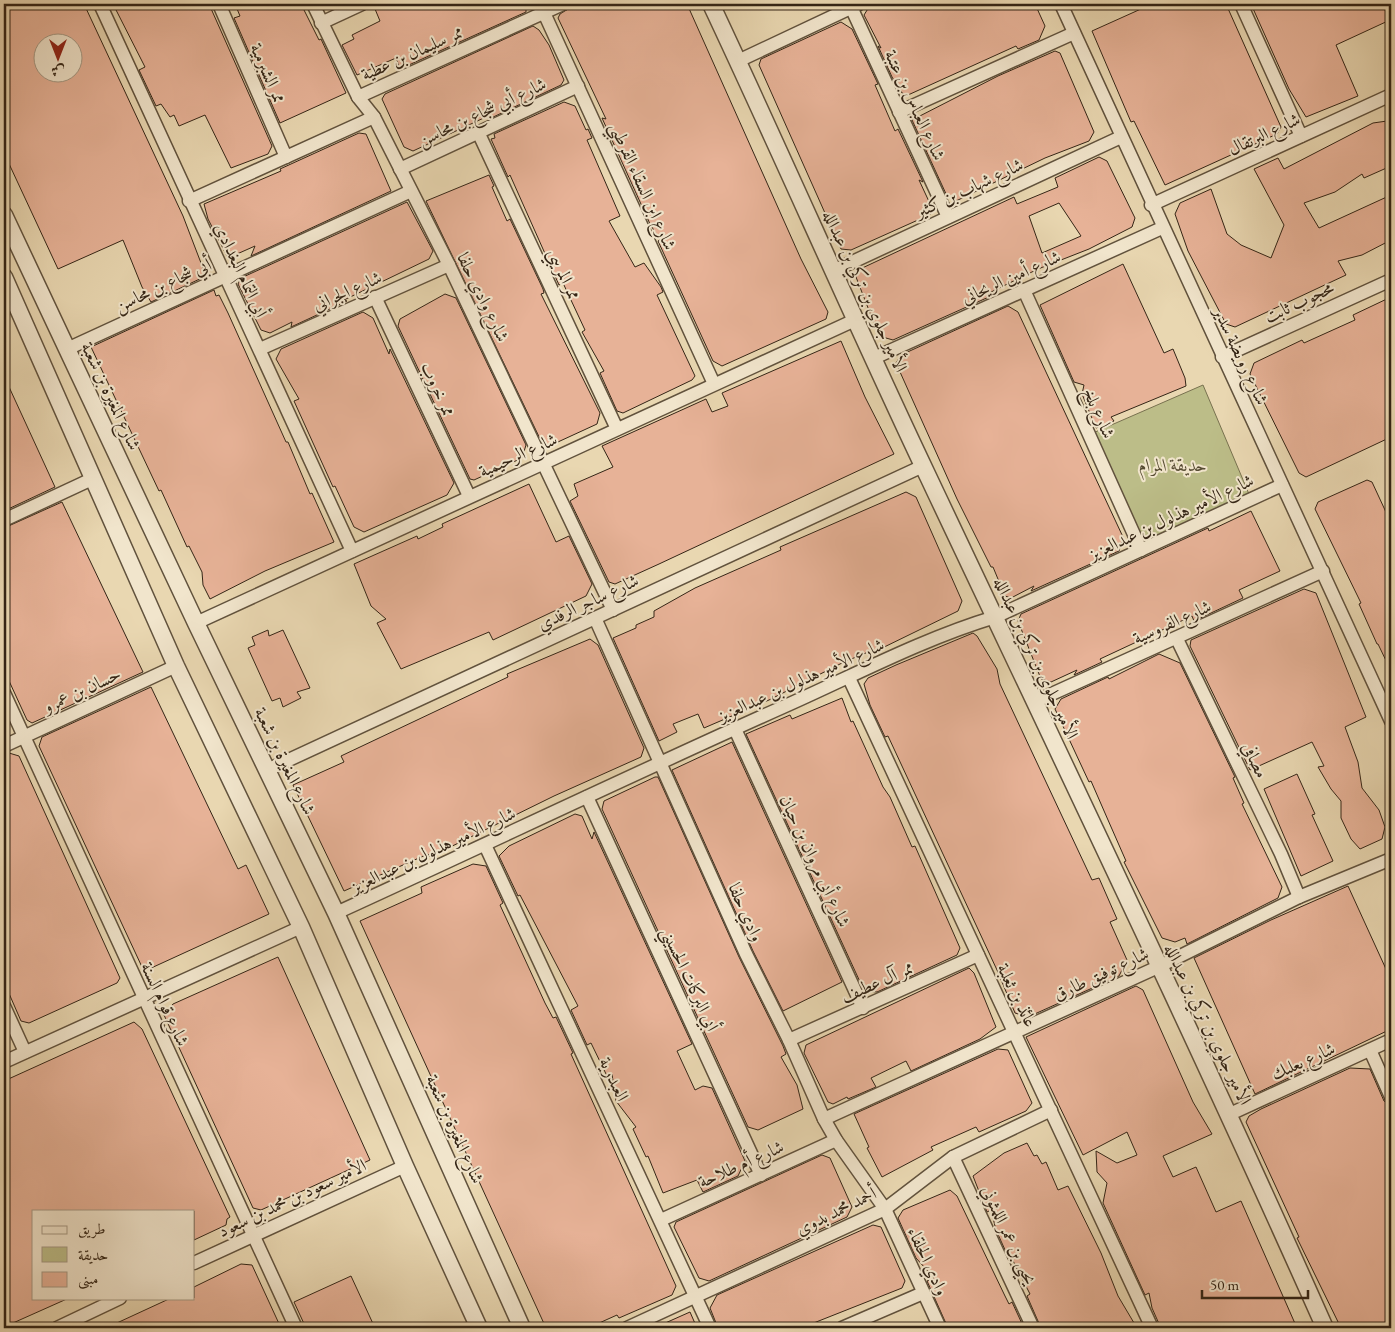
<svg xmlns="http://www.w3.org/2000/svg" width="1395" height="1332" font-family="'EB Garamond',Amiri,serif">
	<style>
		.green { fill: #bcbd88; stroke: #78714f }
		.building { fill: #e7b297; stroke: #342516; fill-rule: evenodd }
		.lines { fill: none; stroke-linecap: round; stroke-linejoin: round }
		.minor-casing { stroke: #61523d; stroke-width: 15 }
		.tertiary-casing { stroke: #61523d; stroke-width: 19 }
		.minor { stroke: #f1e5cc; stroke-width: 12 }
		.tertiary { stroke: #f1e5cc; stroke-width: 16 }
		.labels { text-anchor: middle; stroke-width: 4; stroke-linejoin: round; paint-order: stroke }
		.street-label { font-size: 18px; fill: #342516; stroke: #f1e5cc }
		.park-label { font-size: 18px; font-style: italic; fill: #564b32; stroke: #f1e5cc }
	</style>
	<rect width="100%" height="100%" fill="#e9d7b1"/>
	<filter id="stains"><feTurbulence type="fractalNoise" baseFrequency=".004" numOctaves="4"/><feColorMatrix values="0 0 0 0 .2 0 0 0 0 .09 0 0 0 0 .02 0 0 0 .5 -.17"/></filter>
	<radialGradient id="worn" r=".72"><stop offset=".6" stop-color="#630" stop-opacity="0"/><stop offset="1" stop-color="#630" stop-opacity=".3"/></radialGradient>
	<path class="green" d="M1203,385L1249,494L1145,543L1093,433Z"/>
	<g class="building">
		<path d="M11,4H84L183,216L206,276L151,302L142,287L123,240L58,269L4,153V12L13,8ZM42,42H72V72H42Z"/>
		<path d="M113,4H209L272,146L268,154L231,168L205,115L179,126L174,115L170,117L161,104L156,106L139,70L145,67Z"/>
		<path d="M235,4H301L319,40L321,39L346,93L280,123L234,18L240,16Z"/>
		<path d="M388,4H526V12L400,69L396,58L357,75L342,45L354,39L352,35L380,21L375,9Z"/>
		<path d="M576,4H687L801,259L828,312L826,319L722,366L713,361L658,241L660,240L650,224L602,118L606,119L558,18L560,14Z"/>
		<path d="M877,4H1035L1045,26L1039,40L1018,49L1016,46L908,95L902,93L892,77L878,46L881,48L864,15L869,7Z"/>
		<path d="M1152,4H1226L1281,127L1277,134L1165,185L1134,121L1131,122L1092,31Z"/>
		<path d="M1251,4H1382L1390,20L1336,45L1358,96L1306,117L1289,89Z"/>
		<path d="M841,22L852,29L878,84L875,85L895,131L898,129L923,182L919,180L932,208L929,217L919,222L918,220L851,250L841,249L759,65L761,59Z"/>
		<path d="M533,26L539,30L549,45L564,80L561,85L489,119L488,116L413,151L404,147L382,99L385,94Z"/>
		<path d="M1055,51L1060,53L1094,132L1089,141L1045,158L956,201L947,196L912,120L998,76Z"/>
		<path d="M564,102L575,106L586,130L588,129L592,138L587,140L620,216L609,221L635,267L644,263L661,287L663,292L657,295L695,376L692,380L623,413L617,411L600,373L604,371L582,332L585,330L563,283L559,285L510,175L508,177L491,139L495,138L494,134Z"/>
		<path d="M1387,121L1391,128V166L1364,178L1362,174L1335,192L1304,203L1319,228L1391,195V240L1362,255L1338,261L1346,275L1235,327L1226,324L1188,251L1175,214L1180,203L1211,189L1227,234L1241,245L1271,258L1284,225L1254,169L1278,158L1284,169L1373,123Z"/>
		<path d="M359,133L366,134L391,191L251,256L255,246L228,258L208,219L204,204L281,171L280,169Z"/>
		<path d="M1099,157L1107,161L1135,218L1132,227L1089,249L1038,269L987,294L991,296L893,340L879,336L856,277L858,270L1014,197L1017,204L1058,187L1055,178ZM1059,203L1081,236L1042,253L1029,216Z"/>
		<path d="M489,175L494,186L492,187L507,221L510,219L543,289L544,293L541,294L600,413L597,424L547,447L543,445L426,201Z"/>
		<path d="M407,202L433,251L429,259L344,300L347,301L291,327L292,322L270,333L261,330L238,284L241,278Z"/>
		<path d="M1123,264L1164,353L1173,349L1185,378L1186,386L1111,417L1114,421L1096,428L1082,394L1084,385L1074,382L1040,305Z"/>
		<path d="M214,290L216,296L219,295L228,313L286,442H288L310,494L312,493L334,542L265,571L210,599L203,585L202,572L189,546L187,547L161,490L159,491L91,347Z"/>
		<path d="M445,294L456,298L526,445L522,458L474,480L470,479L398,326L400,319Z"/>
		<path d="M1391,297V437L1306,477L1299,473L1250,374L1254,363L1302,340L1304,343L1355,320L1353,315Z"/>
		<path d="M1008,306L1018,312L1123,537L1119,551L1031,591L1034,586L1011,598L1005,596L993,567H991L957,499L896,363L901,355Z"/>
		<path d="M363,312L373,318L389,354L390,349L454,483L447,495L364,532L354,527L335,486L333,487L294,401L299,399L276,359L281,349Z"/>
		<path d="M841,341L865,397L894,454L659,564L615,584L609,582L570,501L578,496L574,484L613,467L602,446L706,399L712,412L728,406L722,393Z"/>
		<path d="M4,376L55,487L4,511Z"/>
		<path d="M1367,480L1372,482L1391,523V671L1378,644H1377L1359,604L1361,603L1315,509L1318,502Z"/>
		<path d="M529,484L556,542L569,536L592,584L586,596L493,640L489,632L401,669L377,623L386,619L371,606L354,564L417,536L418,539L443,527L442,524Z"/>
		<path d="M906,492L916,497L962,601L958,611L874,652L873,650L844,662L769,700L704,728L698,714L673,724L677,732L659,741L613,638L636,628V625L654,617V611L695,588L781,550L780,547Z"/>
		<path d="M62,502L143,672L32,723L27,720L4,670V528Z"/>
		<path d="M1251,511L1280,571L1239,590L1243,598L1194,621L1192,616L1100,659L1102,662L1074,675L1077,670L1051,682L1041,679L1018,621L1021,614L1208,528L1209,531Z"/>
		<path d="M1304,589L1316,593L1366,717L1345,727L1358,762L1362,788L1379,810L1385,827L1382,839L1360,849L1351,839L1341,818V801L1331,789L1318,767L1324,766L1312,742L1250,770L1190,646L1191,640Z"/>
		<path d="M268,630L269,636L283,630L310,688L297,692L301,698L283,707L280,698L272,701L248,648L255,645L252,637Z"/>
		<path d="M973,633L977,636L997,669L1000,684L1092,880L1099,878L1117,919L1110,922L1127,960L1119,976L1028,1017L1015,1013L997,970L888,736L885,737L870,705L864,684L868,678L896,665Z"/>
		<path d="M590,639L598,645L644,748L641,757L554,796L430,857L428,854L344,891L293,785L344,762L341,756L508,677L507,674Z"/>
		<path d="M1159,654L1180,663L1235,777L1233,778L1244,803L1242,804L1282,887L1278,898L1187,944L1185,938L1175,942L1162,938L1124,862L1126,861L1108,820L1091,781L1089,782L1055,709L1061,699L1108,677L1109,679Z"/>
		<path d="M151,687L238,869L246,865L269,914L149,969L142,967L39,746L42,737Z"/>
		<path d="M842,698L851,722L853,721L883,787L890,797L912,847L915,846L960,948L957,955L877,992L866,991L861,984L746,734L790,715L792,719Z"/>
		<path d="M732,742L842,982L783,1011L753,951L672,770Z"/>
		<path d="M9,753L19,756L120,978L117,983L29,1023L21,1021L4,982V754Z"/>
		<path d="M1297,774L1315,814L1312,815L1333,861L1301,876L1264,789Z"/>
		<path d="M655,777H658L739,957L783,1046L786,1054L781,1057L797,1085L803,1109L758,1130L748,1127L602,809L604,801Z"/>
		<path d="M575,814L582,816L592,839L594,832L692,1044L677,1051L695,1090L703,1086L712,1088L745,1161L738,1176L703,1192L697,1180L663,1193L648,1156L646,1157L633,1129L636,1127L616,1101L612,1074L607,1076L591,1043L587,1045L571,1010L578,1006L520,895L518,896L499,856L509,846Z"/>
		<path d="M473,864L486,866L503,903L500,905L528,966L545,1003L553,1018L556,1017L573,1053L571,1054L676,1286L672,1295L619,1318L617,1315L588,1328H546L360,921L422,893L421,887Z"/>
		<path d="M1348,886L1391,980V1029L1255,1094L1194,958L1271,920Z"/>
		<path d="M278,957L370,1160L261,1210L253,1208L164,1015L173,1004Z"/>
		<path d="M969,968L974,973L996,1027L980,1039L911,1071L906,1061L871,1078L876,1087L848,1099L847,1097L833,1104L828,1102L804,1053L806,1045Z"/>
		<path d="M1136,986L1143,990L1193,1102L1212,1134L1163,1156L1173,1177L1196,1167L1216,1212L1241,1201L1297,1328H1161L1160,1326L1152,1308L1149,1293L1145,1295L1103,1203L1107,1183L1097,1172L1096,1151L1117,1163L1137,1155L1127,1132L1083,1155L1026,1037Z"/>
		<path d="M134,1022L142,1029L230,1217L227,1219L226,1225L194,1240V1211H34V1298H69L4,1327V1081Z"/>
		<path d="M998,1049L1008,1050L1032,1103L1026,1111L979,1132L976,1127L931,1147L933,1150L882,1177L867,1148L869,1147L854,1114Z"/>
		<path d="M1350,1068L1370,1069L1384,1101L1391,1105V1328H1341L1297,1238L1299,1237L1246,1122L1249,1116L1261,1109Z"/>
		<path d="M1027,1143L1034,1156L1037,1155L1042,1164L1046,1162L1058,1190L1068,1186L1101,1253L1118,1296L1137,1328H1041L1027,1296L1030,1294L1008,1251L1006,1252L996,1230L991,1210L987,1212L973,1176L1004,1153Z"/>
		<path d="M822,1155L830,1158L852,1207L847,1217L709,1281L699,1278L674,1227L676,1222Z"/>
		<path d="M950,1190L957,1196L1005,1296L1009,1304L1012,1302L1024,1328H948L927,1281L934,1278L916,1258L898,1218L903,1210Z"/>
		<path d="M873,1225L881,1227L905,1281L902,1288L801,1328H718L710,1308L717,1295Z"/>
		<path d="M241,1264L252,1265L281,1328H106L171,1298H194V1287Z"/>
		<path d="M351,1276L375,1328H306L294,1302Z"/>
		<path d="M690,1312L697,1328L699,1325L701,1328H654Z"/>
	</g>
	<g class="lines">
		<defs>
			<g id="minor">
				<path d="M100,4L352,551"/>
				<path d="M219,4L286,157"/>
				<path d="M313,4L358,97L374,117L449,265L613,610"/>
				<path d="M540,4L714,384"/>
				<path d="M1061,4L1391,721"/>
				<path d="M1241,4L1301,136"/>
				<path d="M851,7L948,217"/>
				<path d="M321,23L362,4"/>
				<path d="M738,61L859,4"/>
				<path d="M358,97L563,4"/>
				<path d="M899,112L1074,33"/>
				<path d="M479,134L617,429"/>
				<path d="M400,169L578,86"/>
				<path d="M189,201L374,117"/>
				<path d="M1151,205L1391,95"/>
				<path d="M833,271L1121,137"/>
				<path d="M1024,290L1141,550"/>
				<path d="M375,297L469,496"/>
				<path d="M67,349L411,191"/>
				<path d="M260,349L449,265"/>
				<path d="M1222,357L1391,280"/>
				<path d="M874,358L1162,228"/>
				<path d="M4,520L92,479"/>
				<path d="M595,618L746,954L789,1040L824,1119L836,1140L885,1209L940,1328"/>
				<path d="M196,623L855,320"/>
				<path d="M1177,639L1281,854L1299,897"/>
				<path d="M849,678L1152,1328"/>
				<path d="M4,693L296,1328"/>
				<path d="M1034,702L1323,571"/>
				<path d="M735,729L863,1008"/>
				<path d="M4,746L176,666"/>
				<path d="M267,770L923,466"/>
				<path d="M587,797L761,1175"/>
				<path d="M485,845L710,1328"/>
				<path d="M336,913C485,845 633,774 783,707C853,676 922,639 995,617L1282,485"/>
				<path d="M4,1006L25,1052"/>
				<path d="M789,1040L978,955"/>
				<path d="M1370,1050L1391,1097"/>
				<path d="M4,1062L301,927"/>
				<path d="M1230,1114L1391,1040"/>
				<path d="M824,1119L1158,967L1299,897L1391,859"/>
				<path d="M953,1157L1033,1328"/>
				<path d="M661,1220L836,1140"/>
				<path d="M194,1263L405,1166"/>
				<path d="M57,1328L120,1298"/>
				<path d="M627,1328L885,1209L953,1157L1051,1110"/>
				<path d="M842,1328L923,1293"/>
			</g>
			<g id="tertiary">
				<path d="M711,4C784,159 852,316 925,470C1060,756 1197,1040 1325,1328"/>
				<path d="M4,215L196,623L336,913L522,1328"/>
				<path d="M4,277L176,666L301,927L405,1166L479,1328"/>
			</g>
		</defs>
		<use href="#minor" class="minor-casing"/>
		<use href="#tertiary" class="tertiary-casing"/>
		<use href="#minor" class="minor"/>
		<use href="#tertiary" class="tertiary"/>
	</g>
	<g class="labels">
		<g class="street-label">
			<text transform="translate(412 53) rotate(-24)" y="6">ممر سليمان بن عطية</text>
			<text transform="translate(268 73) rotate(66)" y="6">ممر الشبرمية</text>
			<text transform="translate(915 105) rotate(65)" y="6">شارع العباس بن عتبة</text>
			<text transform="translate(482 112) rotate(-25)" y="6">شارع أبي شجاع بن محاسن</text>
			<text transform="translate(1264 134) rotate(-25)" y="6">شارع البرتقال</text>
			<text transform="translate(643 186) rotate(66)" y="6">شارع ابن السقاء القرطبي</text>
			<text transform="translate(969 188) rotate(-25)" y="6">شارع شهاب بن كثير</text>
			<text transform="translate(241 270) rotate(65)" y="6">أبي التمام البغدادي</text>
			<text transform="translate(564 274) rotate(65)" y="6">ممر المريبي</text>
			<text transform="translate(1011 277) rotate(-24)" y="6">شارع أمين الريحاني</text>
			<text transform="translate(163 285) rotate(-25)" y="6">أبي شجاع بن محاسن</text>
			<text transform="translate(347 291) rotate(-24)" y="6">شارع الجراني</text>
			<text transform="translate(865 291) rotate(65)" y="6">الأمير جلوي بن تركي بن عبدالله</text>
			<text transform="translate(483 297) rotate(64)" y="6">شارع وادي حلفا</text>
			<text transform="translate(1299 302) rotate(-25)" y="6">محجوب ثابت</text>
			<text transform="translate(1241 356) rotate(65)" y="6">شارع رويضة سدير</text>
			<text transform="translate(438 389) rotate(65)" y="6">ممر خروب</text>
			<text transform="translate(111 396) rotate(65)" y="6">شارع المغيرة بن شعبة</text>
			<text transform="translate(1099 413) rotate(66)" y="6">شارع بلخ</text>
			<text transform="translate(518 455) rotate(-24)" y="6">شارع الرحيمية</text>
			<text transform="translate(1171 517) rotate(-25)" y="6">شارع الأمير هذلول بن عبدالعزيز</text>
			<text transform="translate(588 602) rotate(-25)" y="6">شارع ساجر الرفدي</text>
			<text transform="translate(1172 622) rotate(-24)" y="6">شارع الفروسية</text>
			<text transform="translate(1036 658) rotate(65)" y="6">الأمير جلوي بن تركي بن عبدالله</text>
			<text transform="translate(801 680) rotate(-24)" y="6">شارع الأمير هذلول بن عبدالعزيز</text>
			<text transform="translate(82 690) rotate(-25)" y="6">حسان بن عمرو</text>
			<text transform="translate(1255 760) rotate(64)" y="6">مصافي</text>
			<text transform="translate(285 761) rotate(64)" y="6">شارع المغيرة بن شعبة</text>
			<text transform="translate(433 850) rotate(-25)" y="6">شارع الأمير هذلول بن عبدالعزيز</text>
			<text transform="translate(815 861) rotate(65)" y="6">شارع أبي مروان بن حيان</text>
			<text transform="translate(746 912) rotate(66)" y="6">وادي حلفا</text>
			<text transform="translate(1101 974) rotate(-25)" y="6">شارع توفيق طارق</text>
			<text transform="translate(690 979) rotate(65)" y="6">أبي البركات الحسيني</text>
			<text transform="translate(877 982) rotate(-24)" y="6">ممر آل عطيف</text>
			<text transform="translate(1017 995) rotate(64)" y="6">عائذ بن ثعلبة</text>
			<text transform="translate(165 1004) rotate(65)" y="6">شارع قوام السنة</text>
			<text transform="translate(1208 1024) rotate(64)" y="6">الأمير جلوي بن تركي بن عبدالله</text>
			<text transform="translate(1303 1061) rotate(-24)" y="6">شارع بعلبك</text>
			<text transform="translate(614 1079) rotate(65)" y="6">العبدرية</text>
			<text transform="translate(455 1129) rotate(66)" y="6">شارع المغيرة بن شعبة</text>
			<text transform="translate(741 1164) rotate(-24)" y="6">شارع أم طلاحة</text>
			<text transform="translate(292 1198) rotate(-25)" y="6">الأمير سعود بن محمد بن سعود</text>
			<text transform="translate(836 1211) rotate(-26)" y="6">أحمد محمد بدوي</text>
			<text transform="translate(1009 1235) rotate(65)" y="6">يحيى بن عمر اللمثوني</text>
			<text transform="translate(928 1261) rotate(65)" y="6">وادي الحلقاء</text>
		</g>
		<g class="park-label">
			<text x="1173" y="471">حديقة المرام</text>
		</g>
	</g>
	<rect width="1395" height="1332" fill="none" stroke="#e9d7b1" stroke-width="20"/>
	<rect x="5" y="5" width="1385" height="1322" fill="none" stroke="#342516" stroke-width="2.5"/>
	<rect x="10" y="10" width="1375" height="1312" fill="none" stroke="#342516"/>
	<rect x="32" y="1210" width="162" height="90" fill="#f1e5cc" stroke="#a59883"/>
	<rect x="42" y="1226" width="25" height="8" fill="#f1e5cc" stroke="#a59883"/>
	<text x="78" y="1234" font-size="15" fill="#342516">طريق</text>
	<rect x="42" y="1247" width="25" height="15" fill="#bcbd88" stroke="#a59883"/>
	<text x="78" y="1260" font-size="15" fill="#342516">حديقة</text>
	<rect x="42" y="1272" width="25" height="15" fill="#e7b297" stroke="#a59883"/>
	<text x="78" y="1284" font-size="15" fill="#342516">مبنى</text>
	<g transform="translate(58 58) rotate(180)"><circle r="24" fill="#f1e5cc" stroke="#a59883"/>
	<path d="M0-4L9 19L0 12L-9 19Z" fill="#8f2418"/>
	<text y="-8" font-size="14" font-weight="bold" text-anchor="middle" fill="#342516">ش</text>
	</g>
	<path d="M1202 1290v8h106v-8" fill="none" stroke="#342516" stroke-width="2.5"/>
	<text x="1210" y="1290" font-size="15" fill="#342516" stroke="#f1e5cc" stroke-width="4" paint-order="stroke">50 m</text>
	<rect width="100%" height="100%" filter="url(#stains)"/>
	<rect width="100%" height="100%" fill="url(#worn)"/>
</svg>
